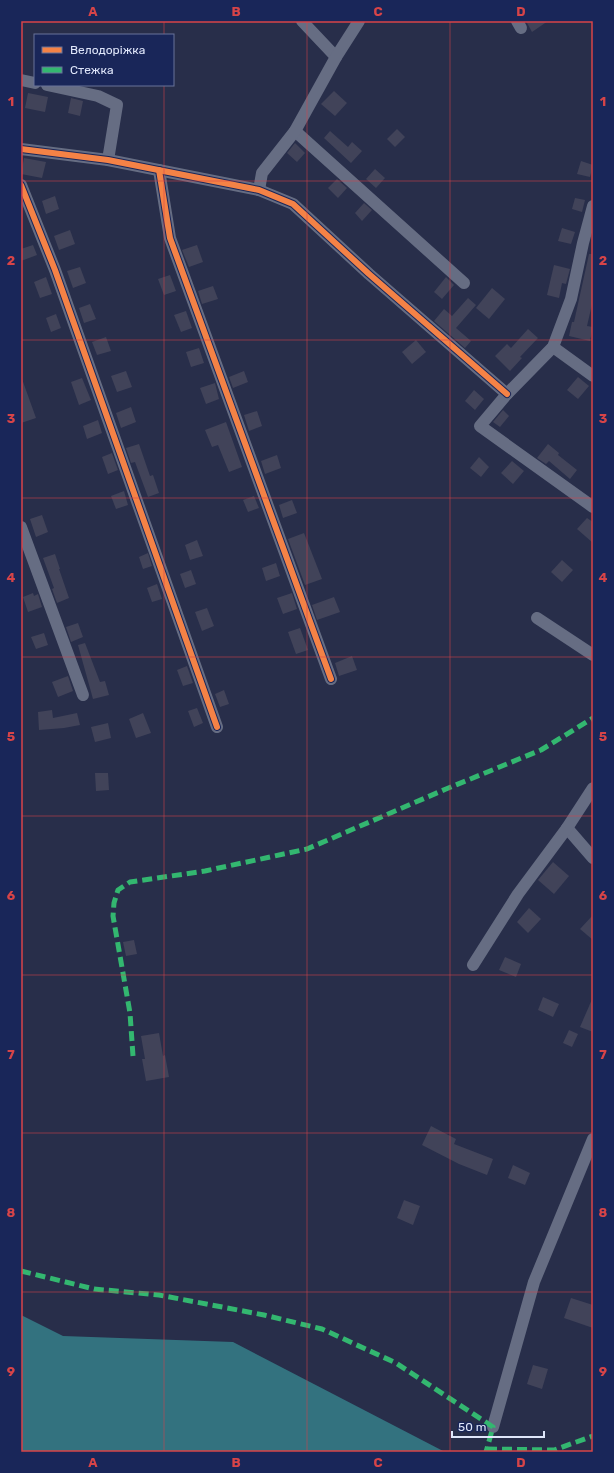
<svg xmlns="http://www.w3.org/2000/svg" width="614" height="1473" font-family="Rubik,sans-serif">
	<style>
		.water { fill: #33727f }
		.building { fill: #414359 }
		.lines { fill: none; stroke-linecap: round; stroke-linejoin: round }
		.street { stroke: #666d83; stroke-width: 12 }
		.quiet { stroke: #33b770; stroke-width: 5; stroke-dasharray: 10 5; stroke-linecap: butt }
		.cycleway-casing { stroke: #192659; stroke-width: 8 }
		.cycleway { stroke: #f48246; stroke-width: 6 }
		.grid { fill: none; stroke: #d74448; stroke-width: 1; stroke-opacity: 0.55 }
		.neatline { fill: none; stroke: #d74448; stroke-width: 1.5 }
		.grid-label { font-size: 13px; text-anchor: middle; font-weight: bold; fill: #d74448 }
	</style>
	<rect width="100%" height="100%" fill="#282e4a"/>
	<path class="water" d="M21,1315L63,1336L233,1342L445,1452H21Z"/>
	<g class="building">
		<path d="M526,21H548L532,32Z"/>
		<path d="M334,91L347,103L335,116L321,104Z"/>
		<path d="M28,93L48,97L45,112L25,108Z"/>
		<path d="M71,98L83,101L80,116L68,113Z"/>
		<path d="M397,129L405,137L395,147L387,139Z"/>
		<path d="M330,131L348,147L352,142L362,151L351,163L324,138Z"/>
		<path d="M295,143L305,153L297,162L287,153Z"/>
		<path d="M24,158L46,162L42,178L21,174Z"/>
		<path d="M581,161L593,165L590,177L577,174Z"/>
		<path d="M375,169L385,178L376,188L366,179Z"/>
		<path d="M337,179L347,188L338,198L328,188Z"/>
		<path d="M55,196L59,209L46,214L42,201Z"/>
		<path d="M575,198L585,200L582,212L572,209Z"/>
		<path d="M364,203L372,210L362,221L355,213Z"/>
		<path d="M562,228L575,232L571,244L558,241Z"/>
		<path d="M70,230L75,244L59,250L54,236Z"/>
		<path d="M33,245L37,255L21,261V249Z"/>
		<path d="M197,245L203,262L189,267L182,250Z"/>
		<path d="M589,254H593V300L587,326L593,327L590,341L569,336L572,322H574Z"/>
		<path d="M554,265L570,269L566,284L562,283L559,298L547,295Z"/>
		<path d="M80,267L86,283L73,288L67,271Z"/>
		<path d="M170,275L176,291L164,295L158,279Z"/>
		<path d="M46,277L52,294L40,298L34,282Z"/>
		<path d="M446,277L454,285L442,299L434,292Z"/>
		<path d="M213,286L218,299L202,304L198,291Z"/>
		<path d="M492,288L505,299L489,319L476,308Z"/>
		<path d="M468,298L476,305L456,328L471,341L465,348L434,321L444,309L452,316Z"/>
		<path d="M90,304L96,319L84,323L79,308Z"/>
		<path d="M186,311L192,328L181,332L174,315Z"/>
		<path d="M56,314L61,328L51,332L46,318Z"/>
		<path d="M528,329L538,338L520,357L522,358L510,371L495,356L507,344L511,348Z"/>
		<path d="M106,337L111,351L97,355L92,342Z"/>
		<path d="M416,340L426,352L412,364L402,352Z"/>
		<path d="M199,348L204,363L191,367L186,352Z"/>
		<path d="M126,371L132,387L117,392L111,376Z"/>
		<path d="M244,371L248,382L233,388L229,377Z"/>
		<path d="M578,377L589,386L578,399L567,390Z"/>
		<path d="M82,378L91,400L79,405L71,382Z"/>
		<path d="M21,379H22L36,418L21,423Z"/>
		<path d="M215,383L219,399L206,404L200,388Z"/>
		<path d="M474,390L484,399L475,410L465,401Z"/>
		<path d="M131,407L136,422L121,428L116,413Z"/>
		<path d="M503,410L509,416L500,427L493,422Z"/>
		<path d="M257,411L262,426L249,431L244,415Z"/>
		<path d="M98,420L102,433L87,439L83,426Z"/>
		<path d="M226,422L242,467L229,472L218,445L212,447L205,430Z"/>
		<path d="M139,444L150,476L153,475L159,493L148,497L135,462L131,463L126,448Z"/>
		<path d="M548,444L559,453L558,455L577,470L570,479L549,461L546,464L537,458Z"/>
		<path d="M112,453L118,470L108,474L102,457Z"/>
		<path d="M277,455L281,468L265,474L261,461Z"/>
		<path d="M479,457L489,467L481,477L470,468Z"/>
		<path d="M512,461L524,471L513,484L501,473Z"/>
		<path d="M124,491L128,505L116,509L111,496Z"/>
		<path d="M254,496L259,508L248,512L243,500Z"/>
		<path d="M292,500L297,513L283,518L279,505Z"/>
		<path d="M42,515L48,532L36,537L30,519Z"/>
		<path d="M587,518L593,522V543L577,529Z"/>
		<path d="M304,533L322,579L305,585L288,539Z"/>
		<path d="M197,540L203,556L190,560L185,545Z"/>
		<path d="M148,553L152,566L143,569L139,557Z"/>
		<path d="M55,554L60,569H59L69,598L57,603L52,589L54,588L43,558Z"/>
		<path d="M562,560L573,570L562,582L551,572Z"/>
		<path d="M276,563L280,576L266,581L262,568Z"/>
		<path d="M191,570L196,584L185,588L180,574Z"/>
		<path d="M157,584L162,599L152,602L147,588Z"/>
		<path d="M33,593L34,596L38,594L42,607L28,612L23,597Z"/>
		<path d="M292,593L297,609L283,614L277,598Z"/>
		<path d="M334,597L340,612L317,620L312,605Z"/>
		<path d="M207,608L214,626L202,631L195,612Z"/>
		<path d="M78,623L83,637L71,642L66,627Z"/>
		<path d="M300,628L308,650L296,654L288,632Z"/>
		<path d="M44,633L48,645L36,649L31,637Z"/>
		<path d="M85,643L100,682L105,681L109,695L93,699L78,645Z"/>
		<path d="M352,656L357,670L339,676L335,663Z"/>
		<path d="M187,666L193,683L183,686L177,670Z"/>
		<path d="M68,676L73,691L58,697L52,682Z"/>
		<path d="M224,690L229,704L220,707L215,694Z"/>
		<path d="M197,708L203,723L194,727L188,711Z"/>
		<path d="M52,710L53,718L77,713L80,725L64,728L39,730L38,712Z"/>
		<path d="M143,713L151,733L136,738L129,719Z"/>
		<path d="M108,723L111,738L95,742L91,727Z"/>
		<path d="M95,773H108L109,790L96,791Z"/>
		<path d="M553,862L569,876L554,894L538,880Z"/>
		<path d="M529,908L541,919L528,933L517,922Z"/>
		<path d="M593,915V940L580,929Z"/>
		<path d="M134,940L137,954L126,956L123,942Z"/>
		<path d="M505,957L521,964L516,977L499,970Z"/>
		<path d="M543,997L559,1004L553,1017L538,1010Z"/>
		<path d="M593,997V1032L580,1027Z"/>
		<path d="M569,1030L578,1034L572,1047L563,1043Z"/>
		<path d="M159,1033L163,1056L165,1055L169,1077L146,1081L142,1059H145L141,1036Z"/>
		<path d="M431,1126L456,1139L454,1144L493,1159L487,1175L459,1164L422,1145Z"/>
		<path d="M513,1165L530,1173L525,1185L508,1178Z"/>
		<path d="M404,1200L420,1206L413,1225L397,1218Z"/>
		<path d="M571,1298L593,1305V1328L564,1318Z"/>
		<path d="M533,1365L548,1369L542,1389L527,1384Z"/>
	</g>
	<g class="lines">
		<g class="street">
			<path d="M302,21L336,57"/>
			<path d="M517,21L521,28"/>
			<path d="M21,80L35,83"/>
			<path d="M47,85L98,96L117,105L108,160"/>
			<path d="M295,131L464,283"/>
			<path d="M21,149L108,160L259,190L293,204L369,274L507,394"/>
			<path d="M159,170L170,238L331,679"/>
			<path d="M21,185L55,270L217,727"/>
			<path d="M259,190L262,173L295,131L336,57L359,21"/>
			<path d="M593,206L583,243L571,299L553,347L507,394L480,426L593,507"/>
			<path d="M553,347L593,376"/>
			<path d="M21,527L83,695"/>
			<path d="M537,618L593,655"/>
			<path d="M567,828L593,858"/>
			<path d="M473,965L518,894L567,828L593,788"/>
			<path d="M493,1427L534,1282L593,1139"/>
		</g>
		<g class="quiet">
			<path d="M133,1056L130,1013L113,916L114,903L118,890L130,882L205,871L307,849L446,789L541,750L593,718"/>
			<path d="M21,1271L94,1289L159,1295L264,1315L322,1329L396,1363L493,1427L486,1452"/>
			<path d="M487,1449L554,1450L593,1436"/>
		</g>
		<defs>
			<g id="cycleway">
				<path d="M21,149L108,160L259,190L293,204L369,274L507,394"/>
				<path d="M159,170L170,238L331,679"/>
				<path d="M21,185L55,270L217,727"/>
			</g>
		</defs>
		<use href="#cycleway" class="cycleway-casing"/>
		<use href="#cycleway" class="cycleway"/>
	</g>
	<path class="grid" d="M164,21V35M307,21V1452M450,21V1452M164,85V1452M21,181H593M21,340H593M21,498H593M21,657H593M21,816H593M21,975H593M21,1133H593M21,1292H593"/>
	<rect width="614" height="1473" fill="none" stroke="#192659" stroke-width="44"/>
	<rect x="34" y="34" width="140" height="52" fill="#192659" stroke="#687399"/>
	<rect x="42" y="47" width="20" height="6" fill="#f48246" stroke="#687399"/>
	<text x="70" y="54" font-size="12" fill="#dfe6fa">Велодоріжка</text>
	<rect x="42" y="67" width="20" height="6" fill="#33b770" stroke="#687399"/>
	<text x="70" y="74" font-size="12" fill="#dfe6fa">Стежка</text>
	<path d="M452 1431v6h92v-6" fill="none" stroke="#dfe6fa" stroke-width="2"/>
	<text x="458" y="1431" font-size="12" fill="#dfe6fa" stroke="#192659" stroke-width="3" paint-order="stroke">50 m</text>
	<rect x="22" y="22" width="570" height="1429" class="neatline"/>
	<g class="grid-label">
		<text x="93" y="16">A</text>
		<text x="236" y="16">B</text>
		<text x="378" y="16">C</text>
		<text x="521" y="16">D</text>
		<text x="11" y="106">1</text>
		<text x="603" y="106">1</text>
		<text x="11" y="265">2</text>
		<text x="603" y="265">2</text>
		<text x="11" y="423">3</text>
		<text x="603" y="423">3</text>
		<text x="11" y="582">4</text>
		<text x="603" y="582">4</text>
		<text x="11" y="741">5</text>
		<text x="603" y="741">5</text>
		<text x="11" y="900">6</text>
		<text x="603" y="900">6</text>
		<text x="11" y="1059">7</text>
		<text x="603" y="1059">7</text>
		<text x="11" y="1217">8</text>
		<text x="603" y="1217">8</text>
		<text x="11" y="1376">9</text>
		<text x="603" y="1376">9</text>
		<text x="93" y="1467">A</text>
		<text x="236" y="1467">B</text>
		<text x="378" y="1467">C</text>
		<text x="521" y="1467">D</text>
	</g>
</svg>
